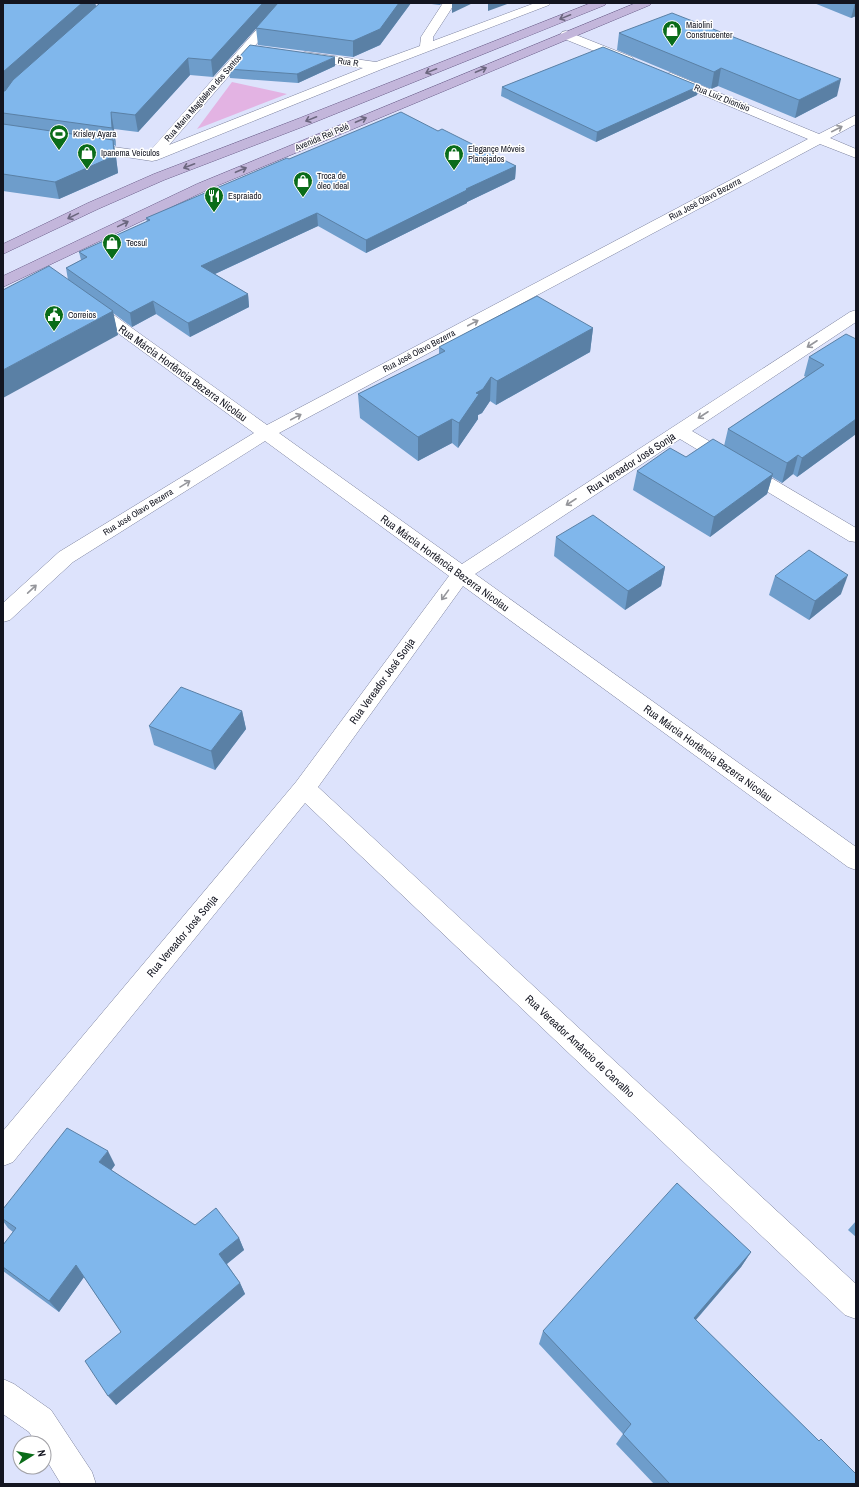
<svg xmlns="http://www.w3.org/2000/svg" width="859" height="1487" font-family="'Archivo Narrow',sans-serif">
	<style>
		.green { fill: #e3b3e3 }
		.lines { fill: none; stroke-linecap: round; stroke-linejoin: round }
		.minor-casing { stroke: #7b819d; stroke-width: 1 }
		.primary-casing { stroke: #6b5e8a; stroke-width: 1 }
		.minor { fill: #fff; fill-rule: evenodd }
		.primary { fill: #c3b6db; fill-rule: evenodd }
		.wall { fill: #6e9dcb }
		.shaded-wall { fill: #5a80a5 }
		.building { fill: #80b7ec; stroke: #5a80a5 }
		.oneway { stroke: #6b667e }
		.oneway2 { stroke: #95969b }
		.labels { text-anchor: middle; stroke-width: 3; stroke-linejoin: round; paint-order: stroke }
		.far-poi-label { font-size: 9px; fill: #131520; stroke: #fff; text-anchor: start }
		.far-street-label { font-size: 9px; fill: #131520; stroke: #fff }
		.street-label { font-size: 11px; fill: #131520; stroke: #fff }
	</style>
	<rect width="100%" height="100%" fill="#dde3fc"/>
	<path class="green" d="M232,82L287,94L197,129Z"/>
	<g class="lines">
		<defs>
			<g id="minor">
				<path d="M280,3H292L169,145L363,68L305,60L301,59L299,56L301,53L305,52L376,62L420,46L421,37L443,3H455L433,37V41L535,3H551L549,5L382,69L157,160L152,161L80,150L78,147L80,144L85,143L149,152Z"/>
				<path d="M566,31L632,57L634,60L632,63H624L562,38L560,35L562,32Z"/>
				<path d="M671,73L819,134L856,115V124L830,138L856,149V158L820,144L279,433L462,564L850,312L856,310V322L692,431L856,528V542L849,541L680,439L475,574L856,847V870L848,867L463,586L318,787L856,1284V1319L845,1315L305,803L13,1162L3,1166V1131L296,782L449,576L265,441L73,562L10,620L3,622V603L59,552L254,433L85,309L83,306L85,303L91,301L97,303L267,425L808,139L667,80L665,77L667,74Z"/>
				<path d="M3,1379L14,1384L51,1410L92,1472L96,1484H61L44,1456V1443H36L29,1432L3,1414Z"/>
			</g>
			<g id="primary">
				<path d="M591,3H607L605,5L310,124L164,180L98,209L3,254V244L88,203L154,174L300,118Z"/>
				<path d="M636,3H652L650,5L207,190L3,287V276L197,184Z"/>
			</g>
		</defs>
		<use href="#minor" class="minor-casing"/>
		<use href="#primary" class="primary-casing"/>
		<use href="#minor" class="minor"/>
		<use href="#primary" class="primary"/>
	</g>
	<g class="wall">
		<path d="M3,3H95L96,6L100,3H411L380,45L353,57L258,45L256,28L265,18L213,77L190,75L138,132L114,129L116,146L114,145L116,157L118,173L59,199L3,191Z"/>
		<path d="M423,3H442L440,5Z"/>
		<path d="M814,3H856V16L851,18Z"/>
		<path d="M619,33L837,96L795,118L718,86L711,89L617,50Z"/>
		<path d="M335,66L298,83L230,78L228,69Z"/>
		<path d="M699,86L697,95L596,142L501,96L502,87Z"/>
		<path d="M438,131L516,166L515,179L467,202V203L366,253L318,226L215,274L248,294L249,307L190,337L156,314L132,327L113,313L118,335L68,280L66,268L81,260L79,252L147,222L146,218L289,159Z"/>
		<path d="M593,328L590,352L496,405L490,401L482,413L478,415V419L458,448L452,443L418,461L360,418L358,394L439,354V347Z"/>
		<path d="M856,339V434L797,477L793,474L782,483L772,477L767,494L710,537L633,490L637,471L724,446L728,429L806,377L804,376L809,357Z"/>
		<path d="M556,537L665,567L661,586L625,610L554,556Z"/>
		<path d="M775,576L841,594L809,620L769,595Z"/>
		<path d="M242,711L246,729L215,770L154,745L149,726Z"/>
		<path d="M115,1165L111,1170L195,1225L239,1238L244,1250L227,1264L240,1283L245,1294L116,1405L121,1332L84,1277L59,1312L3,1271V1245L13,1232L8,1228L3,1221V1209Z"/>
		<path d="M856,1221V1237L848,1230Z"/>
		<path d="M751,1252L741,1267L696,1320L819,1441L821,1439L856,1484H654L616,1444L623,1434L539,1344L543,1331Z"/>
	</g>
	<g class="shaded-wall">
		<path d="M82,3H95L97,9L3,94V72Z"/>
		<path d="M263,3H279L213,77L211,60Z"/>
		<path d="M399,3H411L380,45L353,57V41Z"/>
		<path d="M452,3H473L452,13Z"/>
		<path d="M488,3H510L488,11Z"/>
		<path d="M855,3H856V16L851,18Z"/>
		<path d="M335,57V66L298,83L297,74Z"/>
		<path d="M188,58L190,75L138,132L135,115Z"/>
		<path d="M721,68L718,86L711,89L714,72Z"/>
		<path d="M841,79L837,96L795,118L799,100Z"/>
		<path d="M699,86L697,95L596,142L597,132Z"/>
		<path d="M111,112L114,129L116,146L112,128Z"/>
		<path d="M113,140L116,157L118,173L59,199L55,182Z"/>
		<path d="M516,166L515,179L467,202V203L366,253V240L466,189Z"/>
		<path d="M317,213L318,226L204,279L201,266Z"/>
		<path d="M248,294L249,307L190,337L188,323Z"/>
		<path d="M153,301L156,314L132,327L130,313Z"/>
		<path d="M113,311L118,335L3,398V370Z"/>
		<path d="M593,328L590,352L496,405L497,381Z"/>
		<path d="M491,377L490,401L482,413L478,415V419L458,448L459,423L476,393Z"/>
		<path d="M452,419V443L418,461V437Z"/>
		<path d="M856,419V434L797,477L802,458Z"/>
		<path d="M798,455L793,474L782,483L787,463Z"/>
		<path d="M773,474L767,494L710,537L714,517Z"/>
		<path d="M665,567L661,586L625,610L628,591Z"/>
		<path d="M848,575L841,594L809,620L815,601Z"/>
		<path d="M242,711L246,729L215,770L211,751Z"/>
		<path d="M108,1151L115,1165L107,1176L99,1162Z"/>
		<path d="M239,1238L244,1250L224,1266L219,1254Z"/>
		<path d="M751,1252L741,1267L686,1331L694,1318Z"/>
		<path d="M76,1265L84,1277L59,1312L49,1301Z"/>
		<path d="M240,1283L245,1294L116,1405L108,1396Z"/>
	</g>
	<g class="building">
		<path d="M3,3H82L3,72Z"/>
		<path d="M100,3H263L211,60L188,58L135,115L111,112L112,128L3,113V91H5L13,80Z"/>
		<path d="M278,3H399L380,29L353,41L256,28Z"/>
		<path d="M672,13L841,79L799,100L721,68L714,72L619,33Z"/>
		<path d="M250,45L335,57L297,74L228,69Z"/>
		<path d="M603,47L699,86L597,132L502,87Z"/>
		<path d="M401,112L438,131L442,129L516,166L466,189L467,190L366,240L317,213L201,266L248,294L188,323L153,301L130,313L66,268L87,257L79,252L150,220L146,218L287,158L289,159Z"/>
		<path d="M3,124L113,140L114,156L55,182L3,174Z"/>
		<path d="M49,266L113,311L3,370V290Z"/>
		<path d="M537,296L593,328L497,381L491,377L483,389L476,393L479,394L459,423L452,419L418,437L358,394L445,351L439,347Z"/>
		<path d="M846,334L856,339V419L802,458L798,455L787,463L728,429L824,365L809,357Z"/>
		<path d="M713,439L773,474L714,517L637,471L670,448L686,457Z"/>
		<path d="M593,515L665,567L628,591L556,537Z"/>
		<path d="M809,550L848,575L815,601L775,576Z"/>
		<path d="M181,687L242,711L211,751L149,726Z"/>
		<path d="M67,1128L108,1151L99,1162L195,1225L216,1208L239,1238L219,1254L240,1283L108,1396L85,1361L121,1332L76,1265L49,1301L3,1267V1245L16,1228L3,1219V1209Z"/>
		<path d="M677,1183L751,1252L694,1318L819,1441L821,1439L856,1474V1484H670L623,1434L631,1424L543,1331Z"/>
	</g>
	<defs><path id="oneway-shaft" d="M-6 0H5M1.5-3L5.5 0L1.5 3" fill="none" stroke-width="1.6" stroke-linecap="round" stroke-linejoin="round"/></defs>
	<g class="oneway">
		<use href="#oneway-shaft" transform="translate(565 17) rotate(158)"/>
		<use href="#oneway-shaft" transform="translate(481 70) rotate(-23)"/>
		<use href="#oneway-shaft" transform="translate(431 71) rotate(158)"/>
		<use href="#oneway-shaft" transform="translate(311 119) rotate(158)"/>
		<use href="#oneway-shaft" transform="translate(361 120) rotate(-23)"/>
		<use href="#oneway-shaft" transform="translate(189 166) rotate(159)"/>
		<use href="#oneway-shaft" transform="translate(241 170) rotate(-23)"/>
		<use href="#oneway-shaft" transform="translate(73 216) rotate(154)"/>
		<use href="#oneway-shaft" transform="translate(123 224) rotate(-26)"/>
	</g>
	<g class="oneway2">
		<use href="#oneway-shaft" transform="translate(837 129) rotate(-27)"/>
		<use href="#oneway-shaft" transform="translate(473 323) rotate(-28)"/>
		<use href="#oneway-shaft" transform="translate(812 344) rotate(147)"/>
		<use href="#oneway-shaft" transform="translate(703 415) rotate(147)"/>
		<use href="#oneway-shaft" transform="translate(296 417) rotate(-28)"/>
		<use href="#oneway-shaft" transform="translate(185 484) rotate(-32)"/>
		<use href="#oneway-shaft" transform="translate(571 502) rotate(147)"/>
		<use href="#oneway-shaft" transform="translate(32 589) rotate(-43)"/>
		<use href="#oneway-shaft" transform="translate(445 595) rotate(126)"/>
	</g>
	<defs>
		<symbol id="shop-pin" viewBox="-11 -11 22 30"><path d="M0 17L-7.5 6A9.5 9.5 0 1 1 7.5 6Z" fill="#0a6c19" stroke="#fff"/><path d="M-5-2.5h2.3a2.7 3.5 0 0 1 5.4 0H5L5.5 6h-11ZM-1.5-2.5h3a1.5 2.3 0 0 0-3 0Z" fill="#fff"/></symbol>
		<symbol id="stadium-pin" viewBox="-11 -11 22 30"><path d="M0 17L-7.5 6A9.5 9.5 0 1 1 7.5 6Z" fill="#0a6c19" stroke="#fff"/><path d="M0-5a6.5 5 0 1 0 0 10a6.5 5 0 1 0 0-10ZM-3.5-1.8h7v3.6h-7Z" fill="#fff"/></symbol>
		<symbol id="restaurant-pin" viewBox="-11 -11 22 30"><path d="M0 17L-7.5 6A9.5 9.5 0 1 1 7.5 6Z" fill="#0a6c19" stroke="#fff"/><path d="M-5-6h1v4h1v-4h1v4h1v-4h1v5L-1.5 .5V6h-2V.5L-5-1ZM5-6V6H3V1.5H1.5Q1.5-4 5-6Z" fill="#fff"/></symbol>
		<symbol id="civic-pin" viewBox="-11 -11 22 30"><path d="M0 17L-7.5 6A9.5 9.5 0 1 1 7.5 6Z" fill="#0a6c19" stroke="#fff"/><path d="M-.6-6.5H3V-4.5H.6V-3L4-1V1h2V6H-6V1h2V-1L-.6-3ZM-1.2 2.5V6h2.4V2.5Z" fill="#fff"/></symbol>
	</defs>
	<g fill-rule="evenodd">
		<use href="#shop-pin" x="661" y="19" width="22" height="30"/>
		<use href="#stadium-pin" x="48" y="123" width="22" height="30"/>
		<use href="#shop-pin" x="76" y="142" width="22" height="30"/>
		<use href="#shop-pin" x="443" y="143" width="22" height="30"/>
		<use href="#shop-pin" x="292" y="170" width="22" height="30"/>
		<use href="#restaurant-pin" x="203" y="185" width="22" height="30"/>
		<use href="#shop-pin" x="101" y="232" width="22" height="30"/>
		<use href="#civic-pin" x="43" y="304" width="22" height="30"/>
	</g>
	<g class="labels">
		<g class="far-poi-label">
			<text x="686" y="28">Maiolini<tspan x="686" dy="10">Construcenter</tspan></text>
			<text x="73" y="137">Krisley Ayara</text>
			<text x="468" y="152">Elegançe Móveis<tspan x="468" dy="10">Planejados</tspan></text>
			<text x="101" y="156">Ipanema Veículos</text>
			<text x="317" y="179">Troca de<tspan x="317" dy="10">óleo Ideal</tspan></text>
			<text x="228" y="199">Espraiado</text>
			<text x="126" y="246">Tecsul</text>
			<text x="68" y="318">Correios</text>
		</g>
		<g class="far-street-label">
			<text transform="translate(348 62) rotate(8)" y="3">Rua R</text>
			<text transform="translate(203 98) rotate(-49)" y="3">Rua Maria Magdalena dos Santos</text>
			<text transform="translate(722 98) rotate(22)" y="3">Rua Luiz Dionísio</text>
			<text transform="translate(322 137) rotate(-23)" y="3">Avenida Rei Pelé</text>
			<text transform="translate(705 199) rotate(-28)" y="3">Rua José Olavo Bezerra</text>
			<text transform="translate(419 351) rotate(-28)" y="3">Rua José Olavo Bezerra</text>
			<text transform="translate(138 512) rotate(-32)" y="3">Rua José Olavo Bezerra</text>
		</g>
		<g class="street-label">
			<text transform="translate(183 373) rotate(36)" y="4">Rua Márcia Hortência Bezerra Nicolau</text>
			<text transform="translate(631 463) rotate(-33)" y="4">Rua Vereador José Sonja</text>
			<text transform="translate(445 563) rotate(36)" y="4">Rua Márcia Hortência Bezerra Nicolau</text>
			<text transform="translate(382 681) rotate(-54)" y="4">Rua Vereador José Sonja</text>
			<text transform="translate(708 753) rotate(36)" y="4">Rua Márcia Hortência Bezerra Nicolau</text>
			<text transform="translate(182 936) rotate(-50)" y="4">Rua Vereador José Sonja</text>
			<text transform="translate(580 1046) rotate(43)" y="4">Rua Vereador Amâncio de Carvalho</text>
		</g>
	</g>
	<rect width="859" height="1487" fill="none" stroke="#131520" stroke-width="8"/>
	<g transform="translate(32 1455) rotate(79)"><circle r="19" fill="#ffffff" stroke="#a1a1a6"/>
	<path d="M0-3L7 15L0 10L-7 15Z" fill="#0a6c19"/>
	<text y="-6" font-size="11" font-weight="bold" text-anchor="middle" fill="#131520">N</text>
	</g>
</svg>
